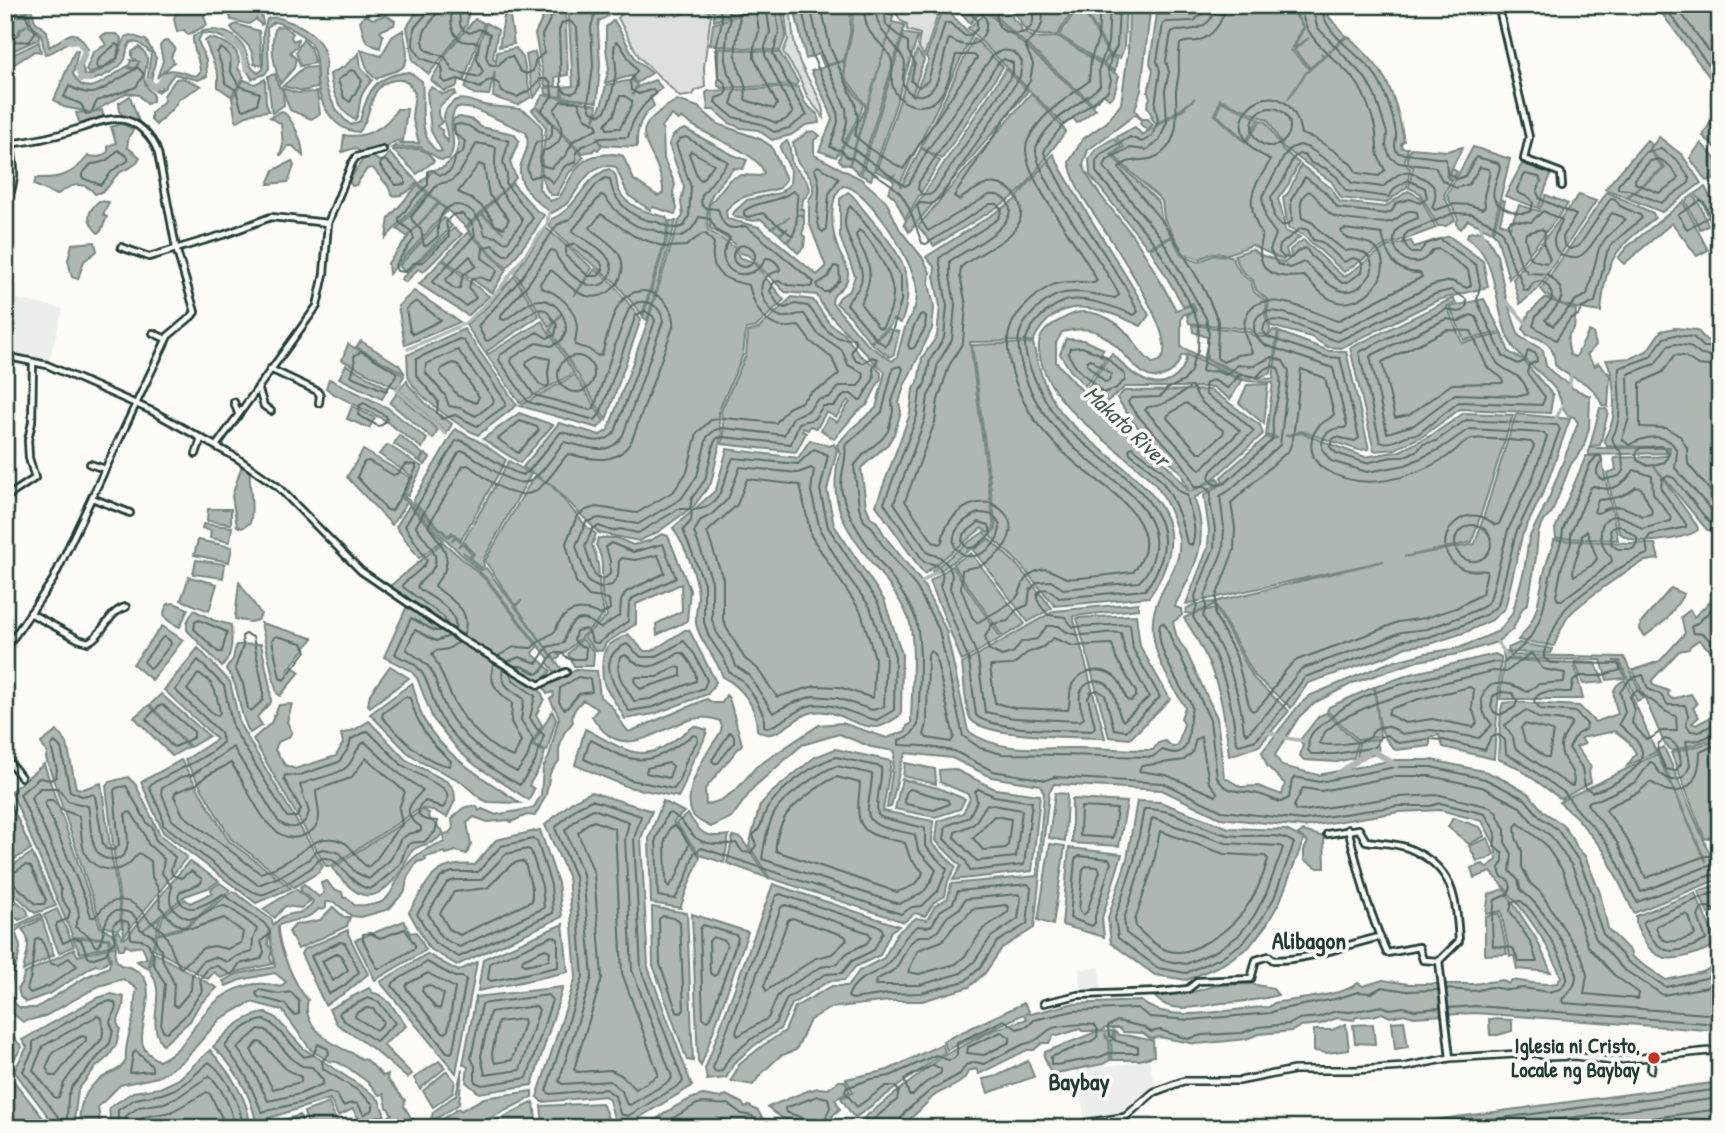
<svg xmlns="http://www.w3.org/2000/svg" width="1725" height="1133" font-family="'Patrick Hand',sans-serif">
	<style>
		.built { fill: #eceee9 }
		.green { fill: #dde0db; stroke: #7e8e88; stroke-width: 2 }
		.water { fill: #aeb8b1; stroke: #75877f; stroke-width: 2; fill-rule: evenodd }
		.lines { fill: none; stroke-linecap: round; stroke-linejoin: round }
		.shore { stroke: #586e66; stroke-width: 2 }
		.canal { stroke: #aeb8b1; stroke-width: 3.5 }
		.river { stroke: #aeb8b1; stroke-width: 6 }
		.minor-casing { stroke: #1f3d34; stroke-width: 10 }
		.tertiary-casing { stroke: #1f3d34; stroke-width: 10 }
		.minor { stroke: #fdfcf7; stroke-width: 4.5 }
		.tertiary { stroke: #fdfcf7; stroke-width: 5 }
		.poi-dot { fill: #c8321e; stroke: #fdfcf7; stroke-width: 2.5 }
		.labels { text-anchor: middle; stroke-width: 7; stroke-linejoin: round; paint-order: stroke }
		.poi-label { font-size: 21px; font-weight: bold; fill: #1f3d34; stroke: #fdfcf7; text-anchor: end }
		.water-label { font-size: 23px; font-style: italic; fill: #435c53; stroke: #fdfcf7 }
		.quarter-label { font-size: 24px; font-weight: bold; fill: #1f3d34; stroke: #fdfcf7 }
	</style>
	<rect width="100%" height="100%" fill="#fdfcf7"/>
	<filter id="ink" filterUnits="userSpaceOnUse"><feTurbulence type="fractalNoise" baseFrequency=".0143" numOctaves="2"/><feDisplacementMap in="SourceGraphic" scale="14" xChannelSelector="R" yChannelSelector="G"/><feConvolveMatrix kernelMatrix="1 2 1 2 8 2 1 2 1" color-interpolation-filters="sRGB"/></filter>
	<g filter="url(#ink)">
		<g class="built">
			<path d="M16,299L63,309L48,364L15,357Z"/>
			<path d="M1100,968L1101,992L1080,993L1079,969Z"/>
			<path d="M1149,1060L1156,1087L1121,1115L1085,1120L1077,1070Z"/>
		</g>
		<g class="green">
			<path d="M630,5H669L677,16L700,5L711,14L704,67L705,87L695,91L693,95L680,97L639,57L618,18Z"/>
			<path d="M784,5H790C792,25 793,49 802,67C810,84 823,99 824,118L808,98L799,77L783,52L788,40Z"/>
			<path d="M895,5H941L924,56L918,46L920,34L907,30V24L901,21L894,9Z"/>
		</g>
		<g class="water">
			<path d="M5,5H10L15,9L26,8L27,12L12,18L27,14L29,26L39,34V39L10,52L7,48L14,42L11,39L20,34L21,30L27,25L20,29L18,34L9,39L11,42L5,47Z"/>
			<path d="M16,5H30L35,21L47,31L49,47C69,36 74,23 88,49L82,66L85,76L92,75L117,61L89,74L86,70L93,52L106,45L101,37L104,34H117L121,38L117,60L125,37L130,35L146,40L156,58L151,80L157,89H161C160,59 179,73 196,76L200,72C200,59 192,49 193,37C206,25 231,29 242,44C249,54 247,67 258,73L263,69V33L267,19C277,15 284,20 293,23C310,29 325,43 326,62C327,68 324,67 324,73C324,91 337,115 351,125L360,121C368,89 375,76 409,72L422,81C425,104 416,136 438,152L442,151L431,131L427,92L431,87L443,94L455,91L456,94C444,101 431,109 442,122L437,126L438,128L442,130V135L448,142C449,133 440,119 446,110C459,89 474,105 490,106C496,107 518,108 522,110C529,113 538,122 542,128L539,189L550,201L559,198C571,180 576,157 601,155C609,154 616,153 623,156L634,180L658,196L663,193V187C656,141 617,135 677,100L698,107L718,124L760,139L771,146L786,179L780,188C759,195 741,192 726,210L727,219L759,227L817,275L826,267L809,222V200L813,193V185L811,178L797,161L793,143L808,132L814,131L820,136L814,140V155L861,179L886,201L900,230L922,257L930,272L929,283L934,307L932,329L904,386L899,403L901,412L894,434L888,444L861,468L866,506L871,518L877,522L886,538L923,584L946,630L968,731C999,753 1036,748 1072,748C1099,748 1126,750 1153,750L1158,743L1165,741L1173,747L1178,745L1184,724L1181,718L1185,707C1165,675 1141,636 1159,598C1169,576 1184,559 1178,534C1173,517 1165,494 1152,481C1116,444 1046,408 1039,351C1037,338 1045,328 1057,322C1063,319 1070,314 1076,313C1092,309 1114,319 1125,331C1134,341 1141,354 1152,363C1200,360 1093,215 1083,197C1076,186 1072,175 1069,162L1083,139L1107,122L1121,104L1128,53L1129,5H1149L1150,12L1141,90L1135,110L1142,119H1148L1153,125L1147,130L1140,124L1141,120L1136,114L1088,150L1083,165C1094,192 1115,212 1132,235C1149,258 1162,285 1176,310L1192,305L1194,310L1183,315L1181,319V347L1224,368L1252,378L1207,359V337L1193,332L1192,325L1250,332L1252,335C1261,337 1268,340 1273,330L1278,331L1271,373L1256,378L1273,379L1279,332L1329,351H1346L1369,449L1359,450L1301,431L1285,436L1301,433L1365,457L1400,451L1432,435L1464,413L1513,415L1472,542L1404,557L1475,544L1516,414L1570,419L1546,486L1522,536L1505,608L1492,620L1466,632L1430,644L1406,647L1385,657L1308,683L1291,708L1255,676L1214,602L1384,561L1186,604L1208,547L1209,530L1204,496C1210,490 1218,488 1223,482L1221,477L1266,437L1273,439L1278,438L1266,435L1273,383L1247,381L1188,355L1242,381L1230,399L1213,387H1125L1104,404L1088,387L1112,353C1121,362 1130,374 1142,379C1164,391 1183,378 1187,355L1181,356C1177,372 1159,384 1143,373C1127,361 1118,343 1099,333C1087,327 1074,329 1062,332L1056,343V362L1103,414L1168,466L1189,491L1181,473L1132,421L1117,398L1124,391L1211,390L1260,425L1263,434L1213,479L1190,492L1218,478L1220,483L1194,498C1210,538 1196,567 1176,603L1175,607L1181,609L1182,615L1173,622C1175,632 1177,641 1185,649L1217,718L1224,777L1241,787L1258,786L1282,795L1285,784L1267,766L1262,752L1300,704L1311,695L1388,663L1426,653L1459,648L1499,631L1512,614L1524,571L1529,538L1549,498L1578,423L1574,417L1568,416C1560,406 1562,400 1557,392C1545,373 1520,361 1509,340C1494,309 1499,256 1467,238L1468,233L1478,231L1487,237L1497,255L1506,298L1519,336L1543,350L1546,366L1559,379L1567,382L1572,388L1590,396L1589,428L1583,449L1571,464L1552,512L1541,525L1538,534L1536,557L1528,603L1522,609L1513,629L1497,642L1458,654L1418,661L1353,683L1314,703L1299,717L1275,755L1282,766L1318,775L1394,760H1432L1487,772L1506,781L1529,794L1544,812L1562,824L1573,839L1577,848L1585,856L1600,893L1608,929L1630,951L1632,957L1666,980L1703,972L1720,962V1031L1475,1013L1414,1017L1404,1014L1390,1017L1382,1013L1373,1016L1356,1017L1354,1020L1337,1018L1321,1024L1301,1026L1292,1031L1259,1034L1246,1039L1228,1041L1196,1044L1159,1037L1151,1039L1143,1033L1123,1032L1119,1028H1105L1102,1031H1082L1080,1029L1058,1036L1054,1035L1049,1043H1042L1034,1050H1027L979,1074L976,1069L968,1071C965,1085 945,1088 934,1096C927,1102 907,1124 901,1126C888,1132 866,1128 851,1128L943,1056L991,1031L1027,1019L1024,1014L947,1050L943,1041L1024,1003L1029,1011L1027,1013L1031,1014L1071,1004L1141,1001C1170,1026 1232,1007 1269,1007L1274,1003C1295,999 1343,996 1358,983L1363,986L1383,980L1408,984H1473L1503,980L1508,984L1512,980C1526,982 1543,986 1557,983L1561,977C1549,941 1516,900 1491,872L1474,878L1471,868L1483,864L1488,869L1487,867L1497,860L1495,845L1482,821L1440,810L1399,812L1303,827L1220,818L1162,790L1054,784L1049,793L1034,928L1002,948L985,973L969,987L922,1001H889L830,1008L810,1020L796,1050L780,1056L761,1074L753,1085L731,1081L739,1065L762,1046L785,1031L795,1007L832,986H848L859,971L884,958L897,933L916,918L927,920L935,906L948,898L951,884L1037,876L1044,793L1040,785L991,777L952,758L906,753L901,764L891,807L887,808L895,751L871,747L839,734L802,745L754,787L732,817L711,827C705,824 696,820 693,815C680,792 707,752 720,733L722,727L720,721C675,701 630,780 592,716L598,709L583,700C577,706 570,713 573,722L564,733L559,749V761L550,773L546,795L535,816L527,815L511,822L509,820L488,822L474,817L467,823L471,844L467,854L456,851L446,854L445,852L425,857L426,860L417,862L407,878L405,891L389,909L361,917L352,916L334,902H326V908L322,910L319,909C308,921 292,918 278,926C277,945 295,986 308,1000C300,1026 334,1046 352,1053C359,1056 359,1060 367,1060L383,1076L388,1074L387,1079L405,1100L404,1106L410,1116L409,1119H413L419,1124L418,1128H364C373,1123 385,1121 392,1114L387,1107L384,1094L379,1095L369,1083L347,1067L337,1062L329,1061L311,1050L282,1010L251,1002L220,1019L185,1059L173,1068L158,1077L120,1085L98,1107L101,1128H81C76,1108 86,1087 103,1077C112,1071 121,1071 126,1060C124,1043 132,1030 134,1013C135,1005 134,998 137,989L123,979L99,986L45,1016L23,1022L11,1012L5,1014V965L10,946L5,933V922L11,928L40,914L42,917L23,925L15,932C17,937 20,943 20,948C19,967 0,994 20,1008H36L86,977L109,967L111,959L108,950L109,960L101,966L95,965L51,993L26,1002L20,997L18,988L22,982L24,974L74,949L78,956L116,946L115,958L120,965C166,972 141,1013 142,1040C142,1049 151,1057 159,1061C184,1049 188,1035 203,1015C221,992 252,977 280,987L286,982L275,973L240,980L226,986L223,981L237,974L275,967L269,929L268,944L272,951L270,958L273,964L236,972L221,978L214,972L208,979L154,949L157,935L185,928L233,891L272,920L273,925C278,921 281,916 287,915C299,912 307,914 313,901L301,891L300,887L304,884L319,897L324,893L321,883L327,881L333,889L342,892L343,897L349,899L354,905C395,908 387,892 406,866C416,853 429,847 444,842V834L449,833L453,828L452,819C461,810 462,805 477,806L479,811L482,809L496,815C507,812 521,812 534,807L541,795L543,768L549,757L559,717L550,699L554,696L553,692L547,694L544,687L576,670L597,671L600,697C617,707 616,719 629,732L707,699L713,703H722L726,695L729,698L742,744L705,789L706,805L721,800L737,789L756,767L819,725L842,723L887,738L906,731L907,726L911,724C911,698 917,639 908,617C887,568 829,533 836,475C837,467 836,462 840,454L837,445L851,429L876,408L885,372C870,359 858,345 845,331C834,319 824,311 817,295L785,292L748,255L740,253L735,244L710,228L709,205L730,179L742,175L760,176L764,173C759,151 701,136 683,118L678,120L672,115L661,127L663,130L664,159L675,184L673,192L677,209L675,214L653,207L650,210L628,195L616,167C590,161 583,183 570,200C565,206 559,209 552,213C536,202 515,185 521,164C526,150 530,146 526,132L474,109L457,107C444,123 460,142 449,159L441,160L420,147L392,148L399,143H419L412,116L415,94C411,85 406,78 395,80C366,84 374,115 359,132C334,131 320,105 317,82C316,69 318,56 311,44C307,38 299,34 294,30C287,26 282,23 274,22L267,28L269,68L265,74L252,79L245,67V61L240,46L217,35L202,33L198,41L206,60L207,76L198,80L174,74L164,88L158,92L152,89L147,83L151,53L139,43L131,42C126,48 127,52 125,59C121,69 95,82 84,81L79,68L85,49L74,38C66,43 54,54 45,54L41,34L32,26L27,7ZM843,186C868,186 918,268 917,292C917,305 914,311 908,321C903,330 900,347 897,357L892,361L867,344L832,303L833,297C837,291 845,287 847,280C851,268 842,260 838,249C832,233 827,198 843,186Z"/>
			<path d="M175,5H181L182,9H186L190,5H208L204,16L207,25L188,35L184,30L177,32L174,19L177,9Z"/>
			<path d="M228,5H260L263,24L261,25L256,19L249,24L231,20Z"/>
			<path d="M426,5H464L468,14L467,24L429,74L413,61L407,27L416,13Z"/>
			<path d="M547,5H565L568,75L555,77L556,87H561V97L546,94L545,88L555,86H545L535,34L547,9Z"/>
			<path d="M568,5H597L608,16L599,21L598,27L600,65L597,102L563,97L562,87L573,86Z"/>
			<path d="M704,5H761L714,21V13Z"/>
			<path d="M768,5H781L786,36L780,51L710,45L713,24Z"/>
			<path d="M807,5H851L850,34L844,60L824,66L819,54L806,59L794,8Z"/>
			<path d="M853,5H891L894,12L892,22L905,25L859,174L850,165L892,24L849,165L843,164L839,160L842,149L865,110V104L845,77V62L852,32Z"/>
			<path d="M955,5H989L970,23Z"/>
			<path d="M992,5H1009L1013,19L1020,25L1022,32L1035,38L1059,37L1119,76L1114,95L1109,99L1103,94L1093,104L987,9Z"/>
			<path d="M1013,5H1077L1057,35C1044,35 1029,38 1022,25C1016,14 1024,23 1015,15Z"/>
			<path d="M1080,5L1109,55L1104,63L1110,56L1117,59L1115,71L1059,35Z"/>
			<path d="M1082,5H1126L1124,48L1120,58L1110,54Z"/>
			<path d="M1201,5H1289L1303,27L1291,50L1309,69L1287,100L1305,74L1348,36C1358,46 1370,57 1378,68C1393,87 1400,118 1404,141L1401,143L1402,148H1408L1405,160L1407,166L1410,168L1407,187L1386,203L1341,198L1332,182L1283,147L1268,120L1220,99L1215,115L1246,143L1261,120L1266,122L1282,149L1299,163L1288,185L1278,199C1282,209 1284,219 1285,231L1300,237L1286,249L1288,256L1283,260L1252,245L1228,254L1213,253L1199,259L1184,254L1164,218L1162,201L1113,155L1124,147L1116,137L1135,127L1142,135L1182,110L1195,98L1181,109L1156,124L1151,117L1154,116H1152L1147,106L1150,97L1148,93L1153,70L1150,63L1157,14L1191,15Z"/>
			<path d="M1291,5H1327L1329,17L1346,36L1324,56L1321,53L1323,56L1310,68L1294,50L1309,38L1293,48L1304,28Z"/>
			<path d="M1636,5H1720V91L1660,11L1640,9Z"/>
			<path d="M943,6L972,36L901,181V187L921,148L940,161L905,219L895,198L888,192L894,182L891,179L895,174L890,178L876,171L917,50L924,60L912,95L914,96L929,60L926,57Z"/>
			<path d="M987,12L1096,109L1077,123L1073,118L1064,125L968,28Z"/>
			<path d="M365,15L373,19L386,15L395,21L394,25L380,31L383,36L380,48C360,41 366,38 360,21Z"/>
			<path d="M504,16H510L514,44L499,47Z"/>
			<path d="M475,19L484,23L464,80H459L456,87L444,91L431,80L448,51Z"/>
			<path d="M614,20L636,60L652,73L637,83L631,76L605,83L609,69L606,48V27Z"/>
			<path d="M486,23L498,30L493,57L496,62L497,52L516,48L523,58L531,97L518,105L493,97L495,71L489,95L474,94L465,88Z"/>
			<path d="M236,24L259,31L262,65L254,64C253,42 241,43 231,27Z"/>
			<path d="M283,26L293,33L291,37L293,41L298,39L297,46L290,52L296,59L294,68L280,84C274,65 269,45 276,27Z"/>
			<path d="M403,30C405,43 413,64 398,70C389,74 384,73 377,79C366,74 365,60 361,50L381,56L392,37Z"/>
			<path d="M904,33L918,36L871,180L861,175Z"/>
			<path d="M209,38C225,41 243,49 238,68L244,77L231,96L218,87V74L205,41Z"/>
			<path d="M974,38L1003,67L942,159L921,147Z"/>
			<path d="M303,39L310,47L315,63L300,66L296,52Z"/>
			<path d="M168,40L175,48L171,57L174,62L157,78L163,61L160,46L163,42Z"/>
			<path d="M39,42L41,52L35,51L5,70V57C18,53 27,48 39,42Z"/>
			<path d="M139,47C160,63 131,74 153,94V101L147,104L139,95L127,93L93,112L102,110L104,118L80,124L76,113L89,112L64,107L54,100L75,50L78,51L73,74C86,102 108,77 126,67L135,70L140,61L134,69L128,66L131,62L130,60L137,61L132,57V52Z"/>
			<path d="M718,48L780,53L798,82L796,85L722,88L718,86Z"/>
			<path d="M535,52L542,86L534,98L526,55Z"/>
			<path d="M359,53L361,68L372,80C366,88 361,93 360,102C358,110 360,113 355,120C341,113 331,90 330,74L345,66Z"/>
			<path d="M844,61C843,84 850,87 863,104L861,112L836,157L819,151L832,120L830,111L811,71Z"/>
			<path d="M316,67L317,88L302,91L283,86L303,68Z"/>
			<path d="M1006,69L1028,91L909,232L904,224Z"/>
			<path d="M275,74L278,85L283,91L284,105L272,113L268,81V76Z"/>
			<path d="M182,78L201,86L179,99L173,108L156,125L151,120V113L164,101V95L176,79Z"/>
			<path d="M265,79L266,103L269,111L252,113L236,122L232,98L244,80L255,84Z"/>
			<path d="M632,80L637,85L632,96L637,87L655,80L662,88L650,97L654,106C640,116 636,130 637,147L602,145L597,136L601,146L598,150L595,148L593,151L583,153L536,106L543,95L597,105L594,121L602,103L606,85Z"/>
			<path d="M798,87L805,103L818,115L819,123L806,125L791,135L772,140L758,130L741,128L729,123L714,110H708L706,93L709,91Z"/>
			<path d="M282,88L297,93L317,92L320,114L311,119L290,110Z"/>
			<path d="M1031,93L1066,131L1024,187L1012,198L934,246L918,226Z"/>
			<path d="M1720,95V152L1703,136L1715,113Z"/>
			<path d="M130,96L139,122L124,117L120,112L119,103Z"/>
			<path d="M1221,101L1259,119L1246,141L1217,115Z"/>
			<path d="M536,107L584,157L569,173L557,195H551C534,177 545,149 546,127L532,110Z"/>
			<path d="M397,109H407L403,141C396,139 391,143 387,148L361,153L355,148L342,152L344,135C365,139 386,128 397,109Z"/>
			<path d="M282,111C293,119 303,142 303,156L293,146H288L282,155H280L283,145L281,124L270,117Z"/>
			<path d="M460,117L473,120L481,127L514,134L519,141L510,162L516,178L466,227L419,184L434,170L444,167L455,157L459,144L452,122L455,118Z"/>
			<path d="M121,124L134,129L129,136L127,147L140,157C133,171 126,166 117,175C109,183 108,192 95,194C84,179 69,185 57,195L34,185L36,178C59,179 73,175 88,156L99,157L108,152V146L116,143L111,127Z"/>
			<path d="M685,129L733,155L747,160L743,169L734,168C713,190 704,199 708,230L734,247L739,257L753,262L784,300L756,327L746,329L743,355L719,410V423L722,433L711,483L694,506L658,532L639,541L599,533L552,485L523,467L559,423L600,435L608,430L648,321L679,221L683,216L681,202L684,187L669,145C671,135 677,132 685,129Z"/>
			<path d="M1659,137L1682,155L1701,183L1662,212L1627,198L1665,168L1650,149Z"/>
			<path d="M1114,138L1121,147L1111,155L1159,203L1161,217L1171,236L1148,248L1090,175L1089,159L1096,149Z"/>
			<path d="M1647,140L1652,145L1649,150L1663,168L1626,197L1605,189Z"/>
			<path d="M787,141C792,148 789,155 792,163C798,175 821,186 803,199L802,208L799,209H804V214L799,215L804,216V228L802,234L805,237L804,247L798,253L787,242L794,235L786,241L780,235L788,228L779,234L772,228L790,217L771,228L761,219L754,221L734,217L732,214L747,200L780,193L790,184L791,171L780,148L782,144Z"/>
			<path d="M1701,143L1720,164V178L1706,181L1690,158Z"/>
			<path d="M1463,147L1452,168L1457,172L1452,180L1448,177L1451,168L1446,176L1451,181L1444,195L1455,220L1446,226H1438L1420,193L1409,188L1413,167L1408,164V155L1411,148L1447,151Z"/>
			<path d="M1473,147L1510,159L1492,232L1468,220L1461,229L1456,224L1458,219L1447,195Z"/>
			<path d="M419,149L427,152L434,161L417,174L393,150Z"/>
			<path d="M389,153L418,182C412,189 402,198 392,195L388,186L373,168L367,169L356,185L352,186L349,181L363,159L372,156L379,161L384,160Z"/>
			<path d="M1053,154C1082,209 1118,260 1149,315L1141,326C1099,307 1058,291 1033,341L970,342L994,528L988,533L982,528L924,574L876,505L910,414L913,389L918,383L922,358L937,336L940,306L934,276L935,268L926,257L1015,200Z"/>
			<path d="M292,161L294,166L288,182L268,184L274,170Z"/>
			<path d="M1522,164L1551,174L1538,208L1505,196Z"/>
			<path d="M1301,165L1331,188L1340,202L1385,207L1408,191L1420,197L1436,228L1409,238L1385,245L1344,272L1303,235L1288,228L1283,198L1289,192Z"/>
			<path d="M609,169C619,175 615,179 618,188C624,207 649,213 666,217L668,221L665,241L642,315L615,282L571,247L549,226L552,219C579,208 582,178 609,169Z"/>
			<path d="M512,183L536,210L544,215L534,232L507,268L467,229L481,214L504,233L482,213Z"/>
			<path d="M418,185L427,193L386,238L389,218Z"/>
			<path d="M1705,187L1720,217L1718,242L1704,205L1695,194Z"/>
			<path d="M848,192C855,196 857,202 862,208C893,246 921,271 901,323L893,319L890,326L870,342L850,316L836,303L840,297L850,290L855,276L840,237V199Z"/>
			<path d="M1607,192L1653,213L1655,218C1614,250 1606,258 1601,312C1582,309 1553,307 1541,289Z"/>
			<path d="M429,194L438,203L408,236L439,204L447,211L389,274L388,263L408,237L397,229Z"/>
			<path d="M1546,195L1568,204L1509,279L1497,237L1493,233L1502,200L1505,201L1500,223L1510,227L1519,205L1539,211Z"/>
			<path d="M1579,195L1596,201L1537,290L1520,304L1513,279Z"/>
			<path d="M1693,195L1701,207L1708,226L1700,229L1685,201Z"/>
			<path d="M99,201L109,202L103,215L107,217L101,231L98,233C86,221 86,212 99,201Z"/>
			<path d="M1683,202L1708,250L1697,256L1672,223L1624,264L1618,258L1627,247Z"/>
			<path d="M444,218L452,226L406,273L399,266Z"/>
			<path d="M670,221H676L647,320L643,317L666,242Z"/>
			<path d="M454,228L462,234L423,272L418,269L406,282L401,279Z"/>
			<path d="M546,228L592,268L574,296L595,269L613,284L641,319L606,420L550,330L562,313L549,327L515,273Z"/>
			<path d="M468,232L506,270L492,293L443,259Z"/>
			<path d="M1449,236L1483,261L1488,287L1438,300L1341,348L1328,347L1311,337L1271,326L1267,315L1269,301L1256,290L1253,280L1242,271L1234,255L1252,249L1261,255L1284,263L1291,257L1290,250L1303,240L1344,277L1386,247L1411,241L1414,247Z"/>
			<path d="M1172,237L1182,256L1199,262L1214,255L1231,256L1241,274L1251,281L1254,292L1267,302L1265,315L1270,329L1269,335L1255,334L1250,329L1189,323L1187,315L1196,311L1193,303L1184,307L1150,249Z"/>
			<path d="M95,242L97,251L84,261L78,279L72,277L68,260L72,244Z"/>
			<path d="M442,260L489,296L469,315H467L419,284Z"/>
			<path d="M514,276L539,316L486,352L488,354L542,321L574,373L520,403L466,325L489,305Z"/>
			<path d="M414,291L460,322L405,345L398,306Z"/>
			<path d="M792,297L813,300L830,324L844,334L860,355L874,365L881,373V378L867,405L856,413L834,439L821,430L828,417L837,422L850,402L848,400L836,417L826,412L817,428L810,426L808,430L803,428L802,431L806,433L796,452L722,444L724,433L721,411L746,355L748,332L758,329Z"/>
			<path d="M1453,298L1456,303L1447,306L1462,343L1502,334L1509,352L1523,360L1553,395L1550,413L1460,409L1423,436L1395,449L1374,451L1350,348Z"/>
			<path d="M1545,298L1576,310L1574,328C1564,338 1568,343 1570,355L1576,357L1589,331L1593,333L1596,345L1587,355L1595,366L1598,363L1610,375L1608,407L1602,405C1591,377 1573,383 1555,365C1555,346 1545,339 1527,335L1523,329L1529,313Z"/>
			<path d="M1484,299L1501,332L1464,340L1450,307Z"/>
			<path d="M1675,328L1697,330L1706,340L1720,341V530H1707L1654,466L1697,526L1698,530C1681,541 1633,547 1619,532L1607,473L1616,470L1614,458C1634,456 1650,459 1669,455L1670,447L1607,446L1604,440C1607,433 1612,425 1613,418C1615,403 1614,372 1606,360L1631,358L1647,351L1661,331Z"/>
			<path d="M464,329L517,405L478,435C460,427 416,396 409,378C407,372 408,362 407,355Z"/>
			<path d="M889,329L899,332L894,354L890,357L871,343Z"/>
			<path d="M1066,339L1083,340L1104,349L1100,355L1105,359L1085,386L1070,370L1060,354Z"/>
			<path d="M361,341L399,365L405,374L356,347Z"/>
			<path d="M1033,343C1039,372 1047,398 1068,420C1122,476 1212,505 1149,597L1055,606L1018,562L989,535L996,529L972,345Z"/>
			<path d="M348,344L404,376L396,388L342,360Z"/>
			<path d="M346,365L388,388L382,399L339,378Z"/>
			<path d="M575,375L604,421L598,428L520,406Z"/>
			<path d="M329,379L388,408L427,439L422,448L383,419L332,393L326,388Z"/>
			<path d="M407,380L408,384L426,404L452,424L447,433L399,390Z"/>
			<path d="M1268,384L1264,424L1239,403L1247,385Z"/>
			<path d="M397,393L438,430L433,439L390,403Z"/>
			<path d="M352,406L375,418L369,428L347,419Z"/>
			<path d="M1600,408L1606,409L1608,412L1600,445L1590,446Z"/>
			<path d="M519,413L553,425L520,463L483,439Z"/>
			<path d="M455,429L482,443L506,460L461,540L452,532L448,536L413,501Z"/>
			<path d="M399,435L423,454L420,461L425,454L430,458L425,465L394,444Z"/>
			<path d="M810,440L829,446L834,444L837,450L827,490L834,525L884,600L902,654L901,715C894,719 885,726 877,727C855,728 837,708 814,712C792,715 777,745 757,730C757,707 743,688 723,677C717,658 699,641 696,623C695,614 698,604 698,595C697,573 685,547 673,528L716,490L727,449L798,458Z"/>
			<path d="M388,445L422,467L408,496L404,494L413,477L379,454Z"/>
			<path d="M1589,448H1668L1667,453L1589,455Z"/>
			<path d="M363,450L411,478L400,497L406,501L402,497L403,495L448,537L452,534L455,536L451,541L456,537L461,542L458,547L462,543L472,554L469,557L463,552L481,570L486,568L564,672L557,675L547,662L549,659L488,580L407,502L392,525L347,477Z"/>
			<path d="M1586,456H1601L1618,540L1556,538L1555,529Z"/>
			<path d="M509,461L531,474L483,560L484,566L481,568L471,558L474,554L463,542Z"/>
			<path d="M243,462L250,468C248,487 255,505 250,523L242,528L237,526L232,496Z"/>
			<path d="M534,476L552,486L588,528L596,534L592,545C601,565 598,577 600,598C601,604 604,608 604,615C596,622 568,652 561,655L557,653L560,657L558,659L555,660L516,606L522,600L515,605L485,561Z"/>
			<path d="M409,506L443,540L419,558L396,527Z"/>
			<path d="M208,509H231V524L207,521Z"/>
			<path d="M203,524L232,527L230,542L210,538L211,531L202,528Z"/>
			<path d="M984,532L988,537L984,540L935,574L932,571L970,541Z"/>
			<path d="M662,534L668,536L690,590L687,621L657,635L656,624L682,611L681,584L636,604V624L606,643L602,651L595,650L584,637L607,616C607,609 604,606 603,600C599,580 607,564 596,545L598,538H617L633,545L649,541Z"/>
			<path d="M989,539L1016,564L1052,608L1028,622L973,550Z"/>
			<path d="M198,540L232,547L229,562L194,555Z"/>
			<path d="M1554,540L1655,544L1659,559C1654,560 1648,560 1643,562C1631,567 1575,606 1568,617C1562,625 1558,637 1554,646L1518,640C1543,613 1537,594 1547,562C1549,554 1553,548 1554,540Z"/>
			<path d="M443,542L487,581L538,647L532,653L551,671L540,683L462,637L389,587Z"/>
			<path d="M971,553L1025,624L1003,637L953,564Z"/>
			<path d="M196,560L225,564L223,578L193,574Z"/>
			<path d="M952,566L1001,638L962,661L930,581Z"/>
			<path d="M189,577L217,584L209,611L181,600Z"/>
			<path d="M239,582L261,614L258,620L250,622L235,619Z"/>
			<path d="M1671,588L1684,594L1667,619L1645,636L1640,630L1641,623Z"/>
			<path d="M1720,588V654L1716,656L1699,640L1690,646L1689,649L1679,651L1652,680L1653,685L1669,691L1668,695L1672,699L1691,694L1697,704L1693,708L1699,717L1692,723L1696,725L1717,714V708L1720,707V737L1672,751L1664,743L1633,670L1660,661L1685,633L1681,617L1690,610L1694,617L1713,599Z"/>
			<path d="M1212,602L1214,605L1195,613L1216,608L1254,679L1289,711L1259,746L1229,756C1224,700 1216,666 1184,618L1193,614L1185,613L1187,608L1193,605Z"/>
			<path d="M174,603L188,609L180,627C169,622 158,617 168,604Z"/>
			<path d="M1138,603V609L1073,616L1105,738C1082,737 979,738 970,718C965,707 964,677 962,664L1054,611Z"/>
			<path d="M407,606L541,692L544,699L536,715L542,725L531,745L545,752L541,765L529,785L534,789L529,800L475,765L460,752L433,719L417,678L410,670L384,657Z"/>
			<path d="M194,610L213,620L231,625C232,640 233,655 222,667L187,630V622Z"/>
			<path d="M1136,615L1140,646L1170,699L1130,739L1109,737L1077,618Z"/>
			<path d="M261,623L313,638L287,671L291,666L300,672L280,696L277,693L275,686Z"/>
			<path d="M162,626L183,640L152,680L133,664Z"/>
			<path d="M685,630H689L716,682L708,694L654,714L625,719C620,708 613,700 607,690C601,680 600,655 608,646C613,641 622,638 628,634L644,651H652Z"/>
			<path d="M582,639L594,652L593,666H574L568,654Z"/>
			<path d="M1519,643L1553,649L1551,653L1509,652L1508,648Z"/>
			<path d="M261,644L270,687L271,702L257,717L262,725L250,733C237,713 242,688 226,669L233,659L236,645Z"/>
			<path d="M198,648L230,682L240,725L323,866L319,872L294,887L231,839L185,760L217,739L164,690Z"/>
			<path d="M1506,651L1512,655L1624,657L1643,698L1637,701L1620,661H1613L1619,662L1625,678L1607,680L1601,660L1504,659L1503,652Z"/>
			<path d="M1495,654L1501,657L1494,759L1443,747L1439,735L1430,737V746L1396,750C1376,735 1378,711 1375,687L1411,674Z"/>
			<path d="M1504,660L1574,663L1583,699H1500Z"/>
			<path d="M1575,662L1595,663L1604,682L1583,684Z"/>
			<path d="M390,666L409,678L370,707L368,705L370,694Z"/>
			<path d="M1625,680L1656,752L1627,766L1636,753L1629,742L1615,731L1581,738L1585,744L1576,747L1591,767L1589,772L1591,782L1561,799L1517,767L1498,759L1501,710L1503,703L1513,702L1579,706L1595,722L1618,714C1614,699 1608,687 1625,680Z"/>
			<path d="M412,683C416,694 418,709 424,720C444,757 487,780 520,803L488,802L481,799L459,780L421,762L407,752L370,714Z"/>
			<path d="M1374,687L1380,736L1358,740L1327,711L1329,707Z"/>
			<path d="M161,694L209,736L190,747L150,705Z"/>
			<path d="M292,704L287,722L292,732L289,737L278,742L275,750L285,765L295,769L336,756L343,743L341,734L354,730L369,721L406,760L448,782L454,790L455,800L447,817C436,813 430,806 418,810L331,866H326L253,739L271,723L279,705Z"/>
			<path d="M149,705L188,747L172,756L134,717Z"/>
			<path d="M552,711L556,719L547,751L533,745Z"/>
			<path d="M1326,713L1357,742L1354,758L1337,762L1304,760L1300,756L1303,745L1300,740L1319,716Z"/>
			<path d="M694,726L707,730C705,742 699,749 693,760C687,773 686,785 678,797L628,787L575,765L585,729C609,740 634,763 662,748C673,742 684,733 694,726Z"/>
			<path d="M57,731L67,744L76,788L83,789L101,783L122,926L118,930L102,926L46,758L47,753L41,743Z"/>
			<path d="M1377,739L1379,754L1357,757L1359,742Z"/>
			<path d="M1720,740V834L1705,839L1671,753Z"/>
			<path d="M1664,747L1720,878V909L1708,914L1698,891L1716,885L1714,881L1634,913L1604,851L1577,818L1559,802L1657,754L1706,862L1657,750Z"/>
			<path d="M835,749L891,761L883,811L933,821L932,843L956,867L948,881L945,896L934,902L925,916L915,913L904,922L770,878L749,846L760,805L771,793L815,757Z"/>
			<path d="M181,760L229,841L291,888L256,903L163,832L141,782Z"/>
			<path d="M905,763L935,769L936,784L903,776Z"/>
			<path d="M44,764L100,927L112,933L116,944L111,945L109,938L73,937L11,791Z"/>
			<path d="M954,769L995,789L1040,795L1032,871L953,880L961,866L936,841L938,821L963,813L970,799L968,794L940,782L939,770Z"/>
			<path d="M128,777L136,785L160,835L187,857L124,936L106,786L110,782Z"/>
			<path d="M902,779L938,788L965,799L960,809L935,817L895,809Z"/>
			<path d="M591,792L652,811L641,838L648,967L692,1086L630,1123L615,1122L609,1100L605,1096L542,1102L537,1097L576,976L568,876L545,825L573,801Z"/>
			<path d="M6,793L31,849L5,865V794Z"/>
			<path d="M1055,793L1067,794L1065,841L1049,838Z"/>
			<path d="M1072,799L1127,802L1119,846L1072,843Z"/>
			<path d="M663,801L684,812L673,822L700,857C696,869 681,900 681,908L651,903L649,838Z"/>
			<path d="M1137,801L1160,802L1229,828L1286,830L1304,839L1280,901L1267,924L1249,947L1223,964L1187,980L1155,975L1111,943L1108,918L1127,859Z"/>
			<path d="M423,810L429,813L428,817L443,832C435,847 419,843 412,851C407,856 405,865 401,871C373,909 358,899 332,868Z"/>
			<path d="M688,814C700,833 705,839 729,835L724,863L700,855L676,823Z"/>
			<path d="M1453,818L1480,827L1485,836L1469,844L1448,827Z"/>
			<path d="M540,830L558,883L562,917L457,965L429,948L409,912C430,880 432,861 475,865L496,840Z"/>
			<path d="M1303,831L1324,837L1325,868H1318L1304,860V850L1308,842L1298,834Z"/>
			<path d="M733,836L741,838L768,878L727,863Z"/>
			<path d="M1488,838L1494,854L1487,859L1477,861L1469,846Z"/>
			<path d="M1050,844L1065,846L1053,925L1038,920Z"/>
			<path d="M1069,848L1122,854L1102,918L1104,937L1062,925Z"/>
			<path d="M32,853L56,906L35,913L5,885V870Z"/>
			<path d="M189,861L219,881L208,888L185,896L143,930L160,918L147,968L137,961L147,958L142,946L130,948L125,944L124,949H119L115,932L119,931L123,938L127,937Z"/>
			<path d="M220,883L230,890L185,926L158,934L163,916L185,899L190,903L212,893L211,889Z"/>
			<path d="M773,884L899,926L891,931L880,955L855,967L845,980L829,981L792,1004L780,1029L755,1045L734,1063L726,1078L707,1080L705,1069Z"/>
			<path d="M296,889L310,901L301,908L285,906L275,918L263,909Z"/>
			<path d="M1504,889L1537,940L1551,972L1517,969L1514,956H1510L1501,911L1486,914L1489,894Z"/>
			<path d="M5,891L27,910L29,916L19,920L5,910Z"/>
			<path d="M1695,893L1718,945C1689,955 1660,973 1642,937C1638,929 1635,924 1636,916Z"/>
			<path d="M333,907L344,917H350L347,926L298,949L289,932L295,925L320,920Z"/>
			<path d="M652,907L687,913L693,1061L687,1060L653,965Z"/>
			<path d="M57,909L74,946L59,953L44,915Z"/>
			<path d="M1499,913L1507,954L1485,955V917Z"/>
			<path d="M692,914L748,932L701,1066L698,1062Z"/>
			<path d="M42,919L54,955L23,971C25,957 34,942 22,929Z"/>
			<path d="M404,921L410,933L416,932L426,950L375,980L355,940Z"/>
			<path d="M563,924L568,972L478,991L483,959Z"/>
			<path d="M348,930V934L368,974L348,991L325,1005L301,954L303,950Z"/>
			<path d="M73,938L108,939L109,946L80,953Z"/>
			<path d="M153,952L217,988L199,1005L190,1021L163,1045C144,1021 169,996 149,969Z"/>
			<path d="M427,954L458,971L477,962L456,1073L380,982Z"/>
			<path d="M1251,984L1272,988L1278,995C1260,1000 1242,1002 1223,1003C1201,1005 1172,1016 1155,997L1193,992L1217,985Z"/>
			<path d="M563,987L532,1085L479,1093L466,1082L468,1067L463,1064L476,997Z"/>
			<path d="M369,988L373,993C387,994 398,1015 406,1026L383,1045L412,1074L407,1078L372,1048L337,1024L329,1009Z"/>
			<path d="M111,994L124,997L123,1007L117,1023L120,1029L116,1045L109,1056L95,1068L78,1090L73,1128H57L14,1071L27,1047L22,1040L97,998Z"/>
			<path d="M266,1013L275,1017L303,1048L374,1095L379,1100L385,1116H376L363,1126L353,1109L338,1116L330,1099L256,1122C251,1095 235,1066 213,1047C226,1032 245,1014 266,1013Z"/>
			<path d="M1489,1019L1512,1020V1031L1498,1035H1490Z"/>
			<path d="M1404,1021L1408,1047L1395,1049L1392,1022Z"/>
			<path d="M1346,1024L1349,1050L1327,1053L1314,1051V1030H1332Z"/>
			<path d="M1373,1024L1375,1044L1355,1043L1353,1025Z"/>
			<path d="M5,1028L22,1047L5,1073Z"/>
			<path d="M1113,1031V1037L1107,1038L1105,1034L1106,1038L1109,1040L1110,1060L1103,1064L1051,1074L1044,1056L1045,1052L1096,1032Z"/>
			<path d="M1114,1031L1119,1035C1126,1035 1145,1039 1153,1041L1154,1056L1140,1060H1112L1111,1040L1115,1039Z"/>
			<path d="M942,1044L945,1052L856,1117L852,1115L841,1098L853,1092L846,1079L888,1070Z"/>
			<path d="M210,1050C228,1071 250,1099 250,1128H111L109,1108L133,1092L160,1088L179,1079Z"/>
			<path d="M439,1061L445,1068L420,1089L414,1078Z"/>
			<path d="M1028,1061L1034,1077L988,1093L983,1079L997,1076Z"/>
			<path d="M462,1069L459,1104L430,1123L433,1112L456,1095Z"/>
			<path d="M447,1071L455,1081L453,1093L433,1107L423,1091Z"/>
			<path d="M9,1075L51,1128H5V1081Z"/>
			<path d="M839,1081H845L850,1092L835,1099L840,1109L832,1116L838,1128C812,1128 787,1126 768,1107L807,1091L818,1088L828,1089Z"/>
			<path d="M1720,1082V1128H1381L1396,1125Z"/>
			<path d="M532,1091V1097L471,1128H441L437,1123L459,1108L460,1111L484,1098Z"/>
			<path d="M703,1095L721,1098L726,1095L742,1103L745,1108L749,1106L758,1111L763,1119L770,1120L778,1128H716L691,1124L687,1128H645C661,1115 682,1100 703,1095Z"/>
			<path d="M534,1102L537,1128H482Z"/>
			<path d="M329,1103L339,1128H309L304,1112Z"/>
			<path d="M602,1103L612,1128H573L565,1123L543,1124L541,1106Z"/>
			<path d="M300,1115L305,1128H257Z"/>
		</g>
		<g class="lines">
			<g class="shore">
				<path d="M430,5L428,12L414,28L413,46L421,58L441,65L443,71L441,79L445,83L458,79L480,88L487,81L493,80L499,84L502,92L517,97L530,90L541,79H546L551,83L552,96L542,110L552,124V135L547,140L536,142L527,168L530,178L543,174L553,183L565,166L576,162V152L581,147L601,138L628,137C632,119 642,105 656,94L653,89L639,94L631,90L630,81L637,71L619,43L616,42C611,51 617,60 616,71C614,83 611,108 601,115L591,111L588,103L593,66L591,27L595,14L593,5"/>
				<path d="M438,5C437,25 415,27 426,50L445,57L453,71L479,77L483,72L477,59L479,43C474,41 469,43 463,41C449,35 451,17 451,5"/>
				<path d="M459,5L460,25L463,30L470,33L479,29L490,34L486,56L489,64L498,66L505,58L512,56L520,71L526,74L533,71L535,61L544,53L542,35L554,12V5"/>
				<path d="M715,5L720,10L722,21L716,48L718,77L725,83L727,89L725,95L716,98L715,102L733,117L761,124L774,132L789,128L807,115C794,96 784,75 773,54L779,32L775,5"/>
				<path d="M727,5L730,22L727,33L725,59L728,73L736,87L731,104C743,114 761,115 776,123L785,120L793,113L765,55V47L770,32L766,5"/>
				<path d="M738,5C743,25 734,38 736,56C738,74 748,79 745,100L774,109L777,104L754,58V47L759,31L755,5"/>
				<path d="M801,5L812,55L837,110L838,122L830,147L842,151L847,157L854,159C867,172 887,178 899,192C910,204 916,229 922,243L926,244L990,204H997L1002,210L998,219L939,258L947,306L944,338L930,360L925,384L920,392L917,416L884,503L924,562C939,564 947,570 940,586L969,661L976,715C990,731 1070,730 1092,731L1095,727L1088,698L1091,692L1098,690L1105,695L1114,729L1126,731L1160,697L1133,649L1130,624L1073,627L1065,617L1048,615C1045,611 1040,606 1038,601C1034,593 1043,586 1051,591C1054,593 1056,596 1059,598L1145,590C1160,571 1170,545 1160,521C1141,478 1095,457 1063,425C1049,410 1020,359 1026,339C1031,323 1048,308 1063,302C1080,294 1118,308 1134,315L1138,312L1125,286L1068,198L1044,153L1046,147L1062,126L1108,91L1111,80L1108,71L1111,57L1117,46L1119,5"/>
				<path d="M810,5L820,51L846,108L847,122L842,141L905,186L909,184L927,151L993,55C1004,47 1016,50 1022,62L1020,77L941,197L931,204L920,203L917,206L922,222L928,231L989,195C997,194 1004,196 1008,203C1021,226 965,250 950,261V276L955,305L952,340L938,363L933,387L928,396L925,419L894,503L928,553L940,557L949,566L952,575L950,588L978,658L985,712L1014,718L1080,721L1084,718C1082,711 1078,702 1080,695C1083,680 1103,676 1111,689C1118,698 1116,712 1123,721L1149,697L1125,652L1121,633C1100,630 1075,643 1059,626H1047L1037,639L1021,642L1014,652L1002,656L989,650L985,637L992,624L1008,621L1016,610L1028,605L1030,590L1038,582L1051,581L1063,589L1139,582C1154,568 1160,542 1151,523C1138,493 1112,480 1088,460C1057,434 1029,402 1021,362C1017,344 1016,332 1029,317C1058,284 1075,291 1115,298L1119,295C1109,267 1026,168 1037,145C1050,117 1079,106 1100,86L1099,69L1108,43L1110,5"/>
				<path d="M821,5L830,47L855,103L858,120L855,136L873,151L903,169L977,58L974,55H956C950,75 944,113 912,105C904,103 896,96 893,87C889,76 896,67 890,56C875,33 865,39 864,5"/>
				<path d="M875,5C877,37 892,36 904,60C908,69 899,77 904,86C907,91 912,95 917,95C942,99 942,54 949,39C954,40 959,45 966,45C980,46 988,32 986,19L975,5"/>
				<path d="M884,5L886,25C894,32 899,37 908,42V51L915,63L911,81L919,87L928,81L945,23H950L965,36L971,35L977,29V20L963,5"/>
				<path d="M1001,5C978,44 1053,42 1028,5"/>
				<path d="M1041,5C1047,24 1038,34 1025,45L1033,64L1030,81L954,196L959,200C968,194 978,186 988,184C1013,180 1030,209 1016,228C1003,245 977,253 961,267L960,276L966,305L963,342L949,366L938,400L935,422L905,501L933,542L939,544L942,542C944,519 967,499 990,503C1025,518 1010,550 984,564C977,568 969,567 962,570L961,588L972,617L977,623C986,617 1012,604 1017,597C1023,589 1021,580 1031,574C1049,563 1053,574 1067,578C1074,580 1122,573 1133,572C1170,531 1115,493 1085,471C1072,461 1057,447 1046,434C1028,414 1016,390 1010,363C1006,342 1006,326 1022,309C1048,282 1058,279 1094,283L1097,281C1085,250 1013,169 1028,140C1041,113 1067,98 1089,81L1091,58L1098,39L1100,5"/>
				<path d="M1206,5L1204,12L1194,21L1166,22L1163,24L1157,61L1160,71L1155,105L1158,120L1152,136L1142,142L1130,137L1101,154L1096,161V172L1155,244L1187,298L1199,325L1198,351L1194,358L1191,371L1184,381L1167,389L1160,397L1131,398L1128,402C1146,433 1184,452 1194,487H1205L1211,493L1210,502L1215,529L1214,548L1195,596L1197,606L1193,617C1199,628 1208,639 1213,651C1226,678 1234,713 1236,742L1239,745L1256,740L1275,718L1305,677L1382,650L1404,640L1429,637L1463,625L1487,614L1498,605L1516,533L1540,483L1560,429L1557,425L1466,420L1436,441L1423,444L1418,450L1403,457H1392L1366,463L1336,453L1330,447L1332,440L1336,437L1355,441L1359,438L1340,358L1327,357L1268,337L1263,331L1265,323C1280,312 1321,338 1338,341L1435,294L1451,290L1466,299L1467,305L1463,311L1457,312L1447,309L1359,352L1380,442C1397,445 1401,434 1418,434L1459,402L1542,405L1545,397L1527,373L1529,365L1537,361L1536,354L1528,350L1525,361L1518,364L1503,356L1477,301L1480,285L1476,265L1440,239L1426,244L1419,253H1411L1404,243V236L1408,232L1454,213L1472,214L1496,226L1502,232L1514,269L1519,275L1524,290L1528,291L1533,283L1540,281C1548,283 1554,293 1551,301L1536,316L1533,326L1556,340L1570,319L1578,315L1582,308L1595,302L1607,252L1613,243L1642,218L1640,215L1620,206L1615,199L1611,198L1579,246L1570,249L1564,245L1563,237L1576,215L1540,199L1537,192L1541,181L1539,177L1525,174L1517,189L1518,193L1530,198L1533,203L1531,211C1523,215 1517,213 1509,210C1484,201 1495,188 1500,167L1498,163L1476,157L1465,176L1457,179L1447,173L1446,159L1398,153C1392,146 1397,142 1396,133C1393,114 1384,87 1373,72C1356,51 1323,34 1321,5"/>
				<path d="M1215,5C1213,29 1192,31 1173,31L1171,33L1166,61L1169,72L1165,90L1167,122L1159,141L1146,150L1130,148L1107,160L1104,167L1162,239L1206,318L1209,334L1202,372L1215,371L1226,375L1238,365L1253,366L1272,357L1283,361L1289,371L1280,445L1230,490L1220,496L1224,528L1223,549L1205,596L1206,606L1203,617C1225,651 1240,691 1244,731L1247,734L1268,712L1301,669L1378,642L1401,632L1427,629L1460,617L1483,607L1490,600L1508,530L1532,480L1547,437L1544,433L1469,429L1440,449L1406,465L1367,472L1331,461L1322,449C1321,434 1331,427 1345,428L1347,425L1333,368L1265,345C1259,341 1254,336 1254,327C1257,290 1321,330 1338,332L1433,285L1451,281L1467,288L1471,285L1468,270L1439,249L1433,250C1413,280 1383,247 1398,229C1402,223 1411,221 1418,218L1417,212C1403,208 1403,216 1393,221C1385,225 1340,220 1332,215C1322,209 1319,197 1309,191C1299,197 1300,208 1302,218L1313,223L1321,232L1345,251C1361,248 1376,255 1371,274C1346,311 1326,280 1304,262L1290,268L1277,264L1270,250L1276,234L1266,220L1262,197L1285,155L1291,148L1300,145L1309,148L1341,170L1352,183L1383,187C1388,182 1395,175 1402,173C1409,170 1413,173 1419,176C1434,183 1440,190 1432,207L1435,210L1454,204L1470,205L1482,209L1485,206L1484,196L1490,172L1488,169L1480,167L1469,184L1456,188L1442,180L1435,167L1399,163L1390,157L1386,146L1387,133L1375,96L1366,79L1317,27L1312,5"/>
				<path d="M1225,5C1224,21 1213,37 1197,41C1190,42 1185,41 1180,44C1178,54 1179,61 1179,70C1179,78 1176,85 1176,92C1176,113 1181,137 1162,153C1148,165 1130,155 1119,168L1171,233L1204,289L1218,320L1217,358L1223,362L1237,355L1252,353C1250,344 1243,337 1244,327C1246,278 1314,312 1337,321L1422,277L1420,273C1394,273 1387,256 1382,234L1345,229L1341,231C1347,247 1374,233 1382,259C1388,282 1360,307 1338,302C1324,299 1313,284 1304,276C1284,278 1260,278 1260,250C1260,245 1263,239 1262,235C1261,231 1258,228 1257,225C1253,216 1250,202 1253,193C1255,181 1266,171 1270,160C1265,155 1257,154 1252,148C1215,110 1289,64 1301,134L1314,138L1336,152L1351,164L1357,173L1379,176L1385,170C1375,152 1378,153 1376,134C1375,121 1364,93 1357,83C1337,57 1302,41 1301,5"/>
				<path d="M1663,5L1720,80"/>
				<path d="M1675,5L1720,66"/>
				<path d="M570,21L577,28L580,84L577,91C570,95 564,93 561,86L559,30L562,23Z"/>
				<path d="M5,42C14,42 21,40 29,42L36,31L25,16L11,15L7,11L6,5"/>
				<path d="M116,44L119,47L117,58L101,69L97,68L96,65L100,57Z"/>
				<path d="M221,48C232,55 231,58 230,70L239,86L260,93L257,104L244,110L241,108L236,90L225,83C225,71 220,63 217,52Z"/>
				<path d="M1004,59L1013,63V73L934,192L929,195L922,194L918,189L919,182L998,63Z"/>
				<path d="M137,67L144,74L136,87L97,101L91,113L86,114L81,104L64,97L69,86C91,98 97,94 117,80C124,76 131,73 137,67Z"/>
				<path d="M351,70L355,71L362,81L350,102L344,98L338,80Z"/>
				<path d="M620,96H625L632,101V105L620,128L607,129L605,124L614,115Z"/>
				<path d="M561,101L578,102L585,118L596,124L598,128L573,141L566,155L551,168L541,165L539,161L543,151C566,144 565,128 554,110Z"/>
				<circle cx="1271" cy="127" r="19"/>
				<path d="M460,124L469,126L479,133L509,141L503,162L507,175L506,184L533,218L508,255H504L492,245L483,248L482,258L496,268L497,272L490,281L479,277L471,280L469,288L476,298L466,306L432,282L475,235L473,224L462,214H454C441,224 448,225 449,237L423,262L414,263L404,272L397,271L395,265L414,239L412,232L399,222V218C409,206 417,194 428,185V171L432,170L440,175C451,174 454,167 455,157L463,152L465,141L455,134L454,128L455,125Z"/>
				<path d="M477,143L496,147C492,184 498,190 522,218V222L508,241L504,242L497,237L485,235C478,198 435,192 438,236L428,245L424,246L421,230L412,220L411,217L438,184L451,181L459,174Z"/>
				<path d="M1661,149L1677,160L1690,179L1689,183L1661,203L1629,190L1618,189V185L1646,152Z"/>
				<path d="M118,150L128,157V161L113,170L101,185L82,178V174L91,164C104,163 109,160 118,150Z"/>
				<path d="M691,151L714,164L702,180L698,178L689,154Z"/>
				<path d="M1299,154L1306,156L1311,163L1325,168L1337,177L1346,191L1389,197L1395,188L1408,180L1425,188L1427,198L1420,203L1410,199L1396,203L1392,211L1386,214L1338,208L1324,191L1305,177L1291,200L1292,221L1287,225H1281L1274,217L1271,197L1283,181L1293,158Z"/>
				<path d="M1660,159L1670,166L1678,177L1677,181L1659,193L1635,183V179L1650,161Z"/>
				<path d="M385,160L405,179V184L396,185L380,166L381,162Z"/>
				<path d="M479,164L484,166L489,195L509,219L504,228L495,225C487,207 475,200 458,192Z"/>
				<path d="M818,166L839,178L829,194L826,229L823,232L820,230C812,209 826,189 814,169Z"/>
				<path d="M793,191L798,195C794,208 800,222 793,235L790,234L763,213L748,217L744,215V211C757,200 776,204 793,191Z"/>
				<path d="M1701,200L1704,202L1710,216L1687,229L1678,215Z"/>
				<path d="M850,206L884,246L901,277V301L890,338L886,346L877,340L847,304C852,294 862,289 862,275C861,253 834,228 850,206Z"/>
				<path d="M1543,211L1562,220C1560,227 1554,233 1554,241C1554,255 1571,263 1583,254C1595,245 1602,226 1612,213L1623,217L1625,220L1606,238L1599,248L1587,295L1576,300L1553,326L1545,320C1561,302 1572,293 1547,274L1528,273L1521,264L1508,224L1511,220L1531,222Z"/>
				<path d="M1301,228L1308,230L1313,240L1322,242L1344,262L1353,258L1360,260L1363,266L1362,272L1348,282L1342,283L1311,256L1306,248L1298,251L1291,258L1283,257L1279,252L1280,245Z"/>
				<path d="M1542,229L1545,232L1544,245L1550,259L1547,263C1526,260 1530,257 1525,237L1526,233Z"/>
				<path d="M859,230C868,236 874,246 879,256C895,282 899,300 882,328L878,327L861,304C868,287 874,274 865,255C862,248 858,243 856,235Z"/>
				<path d="M574,243L601,262L603,270L598,276H588L566,256V247Z"/>
				<circle cx="744" cy="256" r="11"/>
				<path d="M470,256L476,266L463,275L460,288L455,289L447,283L446,279Z"/>
				<path d="M834,266L839,267L840,280L828,292H824L817,287V284L828,277Z"/>
				<path d="M416,301L441,320L413,334L410,331L406,309Z"/>
				<path d="M924,314L926,317L925,328L914,348L910,349L908,345L914,326L920,315Z"/>
				<path d="M1471,315L1476,317C1481,327 1492,357 1498,364C1511,375 1524,374 1528,394L1520,396L1455,394L1414,425L1387,433L1370,356L1446,319L1459,321Z"/>
				<path d="M1447,330L1471,331L1487,367L1502,378L1503,383L1452,384L1409,415L1395,418L1382,362Z"/>
				<path d="M459,339L463,340L506,402L505,406L477,426L455,415L442,419L437,413L438,401L416,375V359Z"/>
				<path d="M1082,347L1105,356L1125,375V380L1115,389L1103,393L1075,366L1068,354L1070,348Z"/>
				<path d="M1720,347H1704L1693,337L1675,335L1664,338L1650,357L1619,368C1617,391 1625,415 1612,438L1615,446L1622,453L1623,471L1619,476L1603,480C1593,475 1597,467 1602,461L1601,456H1597L1590,464L1563,530C1562,543 1558,551 1554,562C1542,600 1548,625 1516,652C1511,655 1509,660 1504,663L1494,662C1449,675 1364,685 1332,717C1325,724 1312,728 1309,740C1308,743 1309,747 1308,750L1311,754H1336L1375,747L1380,737L1387,735L1398,743L1430,739L1443,740L1485,750L1491,737L1499,735L1505,740L1506,754L1521,762L1565,793C1576,813 1598,828 1610,848C1621,865 1626,885 1637,902L1711,875L1720,877"/>
				<path d="M458,350L494,400L493,403L476,416L460,408L449,406L445,395L425,372L426,364Z"/>
				<path d="M362,351L396,372V376L386,391L351,376L355,365L354,356Z"/>
				<path d="M536,356L550,359L548,372L549,384L547,387L540,385L526,365L527,361Z"/>
				<path d="M1720,356L1701,355L1689,346L1675,344L1668,346L1655,364L1628,374L1629,418L1622,439L1629,445C1644,436 1670,431 1677,452L1675,468L1714,513L1720,514"/>
				<circle cx="576" cy="374" r="18"/>
				<path d="M1090,359L1111,374L1109,381L1105,382L1087,365V361Z"/>
				<path d="M453,363L457,364L479,397L476,403L458,396L440,373L441,369Z"/>
				<path d="M1272,366L1278,368C1285,382 1275,404 1273,418C1272,425 1274,433 1272,440L1224,484L1218,485L1212,483L1209,477L1211,471L1254,431L1235,414L1206,395L1205,385C1214,374 1219,386 1228,388L1240,374L1257,377L1263,370Z"/>
				<path d="M1720,367L1698,365L1684,356L1675,355L1663,372L1640,383V427L1666,428L1680,436L1687,448L1688,464L1720,503"/>
				<path d="M1301,369L1325,378L1334,414C1330,420 1323,421 1318,427C1307,440 1310,460 1324,469C1362,493 1410,479 1445,458C1454,453 1462,442 1472,439C1481,437 1519,441 1531,442L1534,446L1499,524L1495,525C1459,493 1424,550 1461,568C1470,573 1479,569 1487,571L1482,594L1456,608L1425,618L1398,622L1374,632L1297,660C1278,672 1272,700 1253,711L1250,709L1236,656L1215,615L1216,597L1234,550L1235,528L1231,503L1289,450L1293,439Z"/>
				<path d="M1191,387L1194,389C1201,411 1226,415 1240,431L1200,470L1145,410L1148,407C1165,406 1176,397 1191,387Z"/>
				<path d="M364,403L386,416L387,419L382,425L378,426L358,415L360,405Z"/>
				<path d="M1186,403L1224,431L1223,434L1202,453L1198,452L1167,418L1168,415Z"/>
				<path d="M520,421L537,427L539,430L518,453L498,439Z"/>
				<path d="M1661,446L1669,453L1665,462L1648,466L1637,460L1636,453L1640,448Z"/>
				<path d="M1132,447L1163,471L1179,491L1187,495C1189,512 1199,527 1192,545L1187,543C1182,521 1174,494 1158,477C1149,467 1139,461 1130,453L1129,449Z"/>
				<path d="M814,449L828,455L820,490L828,527L878,603L895,656L894,710L877,720C855,717 835,701 812,705C794,709 783,724 767,728L764,726V716L755,698L742,680L729,672L724,659L709,637L704,622V583L683,530L691,521L692,510C724,510 722,480 733,458L798,464Z"/>
				<path d="M369,461L393,475L399,473L405,464L416,465V469L392,511L387,510L357,477L364,462Z"/>
				<path d="M740,467L798,473L811,468L814,470L811,491L820,530L844,571L870,607L886,656L884,707L872,710L837,698L813,696L790,704L773,713L749,675L736,666L732,655L717,633L712,620V581L694,532L701,520L711,515L728,499Z"/>
				<path d="M1634,470L1652,476L1653,493L1671,517V521L1642,529C1636,525 1629,519 1622,517C1596,510 1596,544 1611,557L1612,561L1599,573L1562,600H1558L1556,596L1562,566L1571,543V533L1591,487L1594,486C1611,494 1625,484 1634,470Z"/>
				<path d="M747,479L800,485L811,536L861,612L875,658L873,698L839,687L815,686L777,697L757,668L745,659L726,627L723,619V579L707,532L737,505Z"/>
				<path d="M1636,487L1641,488L1652,510L1651,514L1642,516C1626,507 1616,502 1598,513L1594,512L1598,500C1612,499 1625,497 1636,487Z"/>
				<path d="M978,513C1018,511 996,561 965,556L955,548C949,531 964,519 978,513Z"/>
				<path d="M979,522L989,525L991,534L976,547L967,548L962,542L963,535Z"/>
				<path d="M1720,523L1709,522L1674,478L1668,476L1662,479L1661,489L1686,524V527L1650,535L1646,541L1648,554C1632,558 1572,598 1563,612C1555,624 1550,639 1544,652V658L1550,663L1618,664L1621,670L1599,676H1579L1573,681L1571,692C1559,693 1539,687 1534,701L1540,709L1575,712L1587,724L1586,729L1577,734L1569,748L1582,768L1585,787L1592,792C1607,789 1649,768 1641,748C1637,737 1626,732 1619,724L1625,712L1620,692L1630,679L1643,675L1648,689L1660,694L1668,705H1685L1688,715L1686,725L1691,731L1699,732L1720,721"/>
				<path d="M1619,525L1637,537V543L1633,549H1618L1612,545L1610,530L1614,526Z"/>
				<circle cx="1473" cy="543" r="18"/>
				<path d="M1587,531L1597,559L1592,565L1574,576C1570,566 1582,548 1582,535Z"/>
				<path d="M1720,600L1700,621L1691,627L1693,633L1704,634L1715,647L1720,649"/>
				<path d="M199,620L227,632L222,652H218L194,629L195,622Z"/>
				<path d="M447,625L444,617L403,587V584L424,566L427,560L405,526L456,441L460,440C481,450 500,468 522,475L528,472L561,432C579,435 601,450 615,432L655,321L653,316L645,311L636,315L600,414L595,420L528,402L499,360L500,355L537,332L547,338L555,335L557,325L546,310L537,309L488,341L485,340L478,326L520,280L557,225L570,219L596,185L605,178L610,179C612,198 627,214 646,220C649,221 653,221 657,222C667,226 673,231 684,226L689,216L691,187L676,144L680,139L686,137L728,162L702,195C698,210 708,208 718,209C722,225 727,232 745,226L755,233L814,282L811,287L788,285L779,281L774,282L770,291L779,306L785,308L795,304L808,306C823,323 828,343 854,338L856,343L851,353L856,361L863,363L872,357L878,359L873,369L874,378L861,400H858L851,394H845L834,406H823L814,419L799,423L791,444L723,437L717,438L714,443L705,480L692,498L690,509H679L638,533L620,529L612,531L599,526L593,528L585,546C588,554 592,573 597,578L604,579L610,574V561L606,547L611,543L633,552L663,544L676,578L633,598L629,604L628,621L598,643L592,642L590,634L586,629L576,631L574,640L578,645L586,647L585,659H569L562,653H555C548,657 547,667 538,674L521,666H515"/>
				<path d="M455,630C459,608 431,599 417,587C420,580 427,577 432,570C444,555 422,538 416,526L459,452L464,451C479,459 516,492 532,480C545,471 554,454 564,442C585,446 609,459 623,435L663,321C662,313 659,308 652,304C645,301 637,301 631,306C625,312 599,393 594,408L590,410L534,395L511,362L512,358L536,343L551,346C581,337 560,298 540,300C528,300 515,314 505,320L501,319V315L528,284L551,250L555,251C560,272 603,307 612,269C609,248 584,241 572,231L601,195L604,196C613,209 623,219 637,226C642,229 648,228 654,230C675,239 687,242 699,217L710,219L717,231L730,238L723,253C724,280 756,281 766,258C771,257 780,264 780,270C774,273 766,274 763,281C757,294 770,314 782,317C791,318 796,313 804,314L818,334L842,350L848,365L863,373L864,377L858,386H840L830,397L817,400L808,411L793,417L784,435L723,428L715,430L707,437L697,476L681,499L638,524L599,518L586,522L576,546L588,582L600,588L612,585L618,576L619,561L622,558L635,560L658,555L665,573L626,592L621,601L620,615L601,628C597,627 595,624 591,622C574,612 566,630 564,643L547,647L537,663L519,657L507,662"/>
				<path d="M442,631H435L411,618L395,654C400,658 408,660 414,664C430,676 431,702 441,718C460,747 489,769 520,785L535,762L544,735L537,729L530,718L535,696L513,680L510,673"/>
				<path d="M246,634L253,637L263,688V700L251,711L248,709L243,684L235,668L243,646L242,636Z"/>
				<path d="M276,636L302,643L306,651L284,680L280,678L272,640Z"/>
				<path d="M450,636L436,641L415,630L406,649C414,656 424,660 431,670C438,683 440,698 447,711C463,739 490,758 517,772L527,758L533,739L521,720L524,699C512,690 499,686 503,668"/>
				<path d="M463,636C474,609 451,601 435,586C437,581 441,577 444,572C453,553 437,540 428,526L463,466L468,465C486,478 516,506 538,489C550,480 558,465 568,454C592,459 617,467 632,440L673,327C676,299 641,277 621,302C611,315 607,338 602,354L598,356L588,349L575,345C575,339 577,333 577,328C577,309 558,292 541,288L540,283L551,270C561,277 570,289 581,294C606,306 632,277 619,254C612,243 598,236 590,228L601,214L634,236L665,247L686,246L702,234H706L714,243C708,273 723,280 749,285C753,302 762,325 783,327C788,328 794,326 799,326L811,342L832,358L839,374L824,386L811,392L801,402L788,408L776,423L724,418L711,420L697,433L687,472L674,491L637,513L596,507L586,510L577,516L566,543L576,582L589,596L609,599L610,609L601,615C587,608 570,606 560,621C557,624 557,628 555,631C551,636 540,638 532,648L514,647L498,656"/>
				<path d="M165,637L170,641L171,644L153,667L149,668L144,661L162,638Z"/>
				<path d="M1053,638L1073,646L1112,644L1116,658L1136,692V696L1131,701L1127,700C1124,694 1123,686 1118,680C1106,666 1083,668 1073,683C1068,692 1071,702 1068,710L1015,708L995,703L990,666L1013,665L1027,653L1043,647Z"/>
				<path d="M684,641L695,655L707,680L704,688L653,707L629,711C617,690 592,658 627,644L641,657H655Z"/>
				<path d="M459,642L448,649L435,651L432,654C442,671 447,689 456,705C468,726 491,750 514,757L521,741L511,722L512,703C497,692 487,682 494,663"/>
				<path d="M931,651L935,654L954,737L951,742L927,738L924,735L927,724L928,654Z"/>
				<path d="M679,653H683C689,660 697,672 696,681L650,699L634,701C625,685 614,676 620,657L626,655C646,675 658,665 679,653Z"/>
				<path d="M1531,653L1543,669L1565,673L1564,682L1539,684L1526,692C1508,679 1476,678 1483,710C1484,716 1489,720 1492,725L1479,738L1431,730L1402,734C1393,727 1381,722 1372,733C1371,735 1371,737 1369,738C1363,743 1326,747 1319,743L1325,732L1341,719L1376,703L1434,685L1493,671L1506,672Z"/>
				<path d="M198,660L224,686L233,728L287,817H297L301,809L284,779L285,775L297,776L339,762L349,747L351,739L368,731L402,765L443,788C450,795 448,801 443,808L426,801C416,805 415,817 427,820C431,821 434,820 438,821L435,832L424,842C403,841 407,847 401,862C399,867 377,885 370,889C348,885 339,855 323,858C318,859 315,865 311,868C296,878 281,888 264,894C248,898 181,835 163,825L162,815L149,787L151,784C172,772 207,759 223,742L221,733L175,690Z"/>
				<path d="M676,667L681,668V676L640,689L634,681L636,677H657Z"/>
				<path d="M198,674C215,680 217,696 220,712L218,716L215,715L187,690Z"/>
				<path d="M578,677L590,679L592,692L579,694L567,708L564,709L559,702L560,688Z"/>
				<path d="M1470,687L1474,690L1472,708L1477,723L1473,727L1432,719L1405,723L1388,714L1390,709L1419,699Z"/>
				<path d="M1637,690C1642,695 1646,697 1651,700C1661,707 1664,713 1676,716L1677,731H1661L1650,739H1646L1632,723L1634,711L1630,696Z"/>
				<path d="M1501,692L1513,693L1517,701L1515,707L1500,715L1494,712L1491,707L1493,696Z"/>
				<path d="M405,697L410,698C418,726 429,742 451,761L450,766C422,762 401,737 382,717L383,713Z"/>
				<path d="M163,705L194,732V737L175,747L172,746L146,719L159,706Z"/>
				<path d="M1526,710L1538,718L1572,722C1570,730 1560,738 1561,748C1561,764 1577,767 1573,786L1569,785L1515,748L1513,737L1505,725Z"/>
				<path d="M1524,724L1553,731L1549,757H1545L1525,742L1521,728Z"/>
				<path d="M1720,731L1700,740L1686,741L1690,765C1682,789 1662,781 1653,763L1650,762L1636,782L1600,799L1590,801L1587,804L1617,842L1641,892L1708,866L1720,867"/>
				<path d="M730,732L734,736V743L718,763H714L712,760Z"/>
				<path d="M693,735L697,736L698,740L688,756L678,783L674,789L631,780L584,759L590,740C599,743 606,749 615,753C649,769 665,753 693,735Z"/>
				<path d="M1201,737L1209,782L1217,792L1216,796L1166,775L1139,771L1141,766L1184,760L1192,753L1196,739Z"/>
				<path d="M1665,739C1678,741 1680,753 1681,764L1675,771L1666,769L1657,750L1659,743Z"/>
				<path d="M55,742L61,748L70,791L82,796L92,794L95,796L103,844L106,849L114,850L119,845L114,791L116,788L126,786L147,823L153,828L155,839L175,857L171,869L172,875L181,878L191,871L202,879L201,883L180,892L178,897C186,920 210,901 223,894L264,923L270,931V934L261,941L264,952L261,959L239,964L232,975L217,966L209,967L200,979L202,991L184,1017L167,1032L163,1031L161,1026L165,984L153,963L154,955L148,943L143,940L131,939L130,927L128,922L120,920C107,925 115,932 115,941L109,947L106,954L91,959L88,957L81,940L74,938L63,943L56,927L57,923L68,919L70,911L61,897V890L20,794L39,778L50,780L56,777L57,770L51,746Z"/>
				<path d="M365,742L397,772L423,790C411,803 399,813 421,827V831L408,834L400,840L391,859L369,879L355,872L340,853L324,849L316,851L308,860L279,877L258,885L172,820L161,791L162,788L181,777L192,775L233,747L278,821C291,832 305,828 309,812L300,785C313,778 332,777 344,769C355,763 354,747 365,742Z"/>
				<path d="M1720,743L1700,752C1700,773 1692,797 1665,790C1660,788 1655,784 1650,782L1639,792L1608,807L1606,810L1627,839L1646,878L1705,856H1720"/>
				<path d="M836,757L881,767C883,782 874,800 878,815L883,818L925,828V846L947,869L938,891L922,906L912,907L901,914L702,848L694,853L686,879L675,899L658,896L656,839L667,814L671,813C685,821 686,830 696,838C707,846 723,845 736,843L743,852L751,853L756,845L753,835C764,827 761,816 769,806C781,788 815,763 836,757Z"/>
				<path d="M366,758L405,792L399,808L402,825C386,839 383,856 368,867C357,862 355,849 345,843C326,833 313,842 299,853C289,861 272,870 260,873L183,815L174,796L176,792L197,784L206,776L231,763C248,784 267,849 302,836C329,826 316,807 316,790L351,778Z"/>
				<path d="M669,763L673,766L669,778L646,773L647,768Z"/>
				<path d="M837,766L872,774C872,785 869,796 868,807C865,832 901,829 915,835L918,850L936,870C925,896 922,893 899,904L762,859C764,845 768,824 775,812C783,798 822,770 837,766Z"/>
				<path d="M837,777L860,783C859,803 851,828 877,836C886,839 896,840 905,843L910,858L923,872C920,885 908,888 897,892L776,851C775,841 779,828 784,819C789,807 825,781 837,777Z"/>
				<path d="M40,788H58L68,801L88,806C91,819 89,838 96,850C99,855 104,859 110,859C135,862 127,829 125,814L131,812L144,833L148,844L164,859L162,873L172,887C169,897 168,905 177,912C196,929 207,905 224,906C231,907 251,924 257,929L253,940L252,952L237,956L228,962L214,957L203,961L192,975L191,990L177,1007L173,1004L174,983L163,961L161,950L153,936L140,929C138,922 136,914 127,912C101,904 106,935 99,946H95L88,935L75,927L79,916L78,908L31,798Z"/>
				<path d="M910,789L948,800L949,804L934,810L906,804L904,800L907,791Z"/>
				<path d="M978,789L994,796L1032,802L1024,865L970,871L966,861L944,839L946,826L969,817L977,801L975,792Z"/>
				<path d="M47,800H52L62,810L79,816C81,827 81,840 84,851C90,868 112,875 127,865C132,862 135,856 139,853L151,861L152,877L159,890L160,907L173,922L183,927L194,928L224,918L243,932L241,943L227,949L214,946L203,948L181,968C172,958 172,944 164,933C160,927 152,924 148,919C132,895 112,894 95,917H91L87,903L45,804Z"/>
				<path d="M592,800L641,816L634,839L641,969L683,1081L681,1084L628,1116L620,1114L615,1096L606,1089L550,1094L546,1091L583,977L575,876L555,828L577,807Z"/>
				<path d="M987,804L1022,810L1016,857L977,861L954,837L955,832L974,824Z"/>
				<path d="M1081,807L1117,809L1113,838L1080,836Z"/>
				<path d="M593,809L629,822L625,839L632,970L672,1077L670,1081L630,1105L626,1103L622,1091L610,1081L562,1084L559,1081L592,977L583,874L565,830L582,815Z"/>
				<path d="M1144,809C1175,807 1200,830 1229,835C1249,839 1278,830 1294,843L1274,898L1261,920L1244,942L1220,958L1186,973L1158,968L1118,938L1115,918L1134,861Z"/>
				<path d="M994,816L1011,819L1008,845L1006,848L983,850L973,838Z"/>
				<path d="M1152,818L1226,843L1280,846L1283,848L1266,894L1254,916L1238,936L1216,951L1186,964L1162,960L1126,933L1124,919L1142,863Z"/>
				<path d="M594,821L615,829L622,973L658,1073L657,1076L636,1089L621,1075L611,1070L577,1072L574,1069L602,978L594,873L578,833L587,824Z"/>
				<path d="M1518,823L1544,843L1563,871L1588,946L1614,975L1639,993L1638,999L1584,994L1587,975L1582,957L1541,893L1530,883L1522,867V851L1516,838L1515,827Z"/>
				<path d="M674,826L679,829L689,844L677,876L669,887L666,884L665,841L670,828Z"/>
				<path d="M1160,831L1224,854L1265,856L1268,859C1257,900 1236,930 1197,947C1187,952 1177,954 1166,950C1156,946 1143,934 1136,927L1135,920L1153,866Z"/>
				<path d="M533,839L537,841L551,885L553,913L459,957L435,943L417,914L441,877L452,872H478L501,846Z"/>
				<path d="M528,849L531,851L542,886L544,908L459,947L441,937L428,913L447,883L454,880H481L506,854Z"/>
				<path d="M1079,856L1109,859L1111,862L1095,916V923L1092,926L1070,918L1075,859Z"/>
				<path d="M521,861L525,863L532,889V901L460,935L449,929L440,913L454,892L487,888L512,864Z"/>
				<path d="M26,865L31,867L46,900L44,904H36L9,879L10,875Z"/>
				<path d="M1086,866L1098,867L1100,871L1087,912L1083,915L1079,910L1083,869Z"/>
				<path d="M1028,884L1031,888L1027,924L997,942L980,968L965,981L921,993L888,994L852,999L848,997C855,974 880,975 890,962C903,946 898,941 918,926L927,927L932,925L940,911L953,903L958,891Z"/>
				<path d="M1720,890L1646,920L1643,923C1659,958 1675,956 1706,940L1698,916L1702,908C1713,904 1716,913 1720,921"/>
				<path d="M780,894L881,927L883,932L874,950L852,961L842,973L826,974L787,998L775,1024L750,1040L729,1058L722,1071L715,1072L713,1068L776,896Z"/>
				<path d="M1018,894L1021,897L1018,919L991,937L974,962L961,973L920,985H875L876,980L896,969L909,944L919,936H930L937,932L947,917L960,908L965,899Z"/>
				<path d="M786,905L869,933L871,937L867,943L847,953L837,964L821,967L783,990L777,997L768,1018L738,1036L736,1032L781,907Z"/>
				<path d="M1006,905L1009,907L1008,912L983,929L966,955L956,964L919,974L908,972L918,950L942,941L955,925L966,917L972,909Z"/>
				<path d="M1685,914L1689,916L1695,935C1679,942 1659,948 1656,926Z"/>
				<path d="M663,916L677,919L680,922L684,1010L681,1013L677,1012L660,964L659,919Z"/>
				<path d="M792,918L845,936L847,940L832,954L816,958L766,991L764,986L788,920Z"/>
				<path d="M703,925L736,935L738,938L710,1019L707,1021L703,1018L700,929Z"/>
				<path d="M405,929L415,945V948L381,968H377L363,940V934L370,933L380,938Z"/>
				<path d="M553,936L558,939V967L491,981L488,979L490,963Z"/>
				<path d="M713,937L725,941L727,944L717,974L714,976L710,973L709,941Z"/>
				<path d="M38,938L42,940L51,964L58,965L69,958L77,966L49,986L30,993L27,989L31,976L35,940Z"/>
				<path d="M340,942L345,943L359,972L344,986L329,994L311,956Z"/>
				<path d="M545,949L550,951L549,960L525,965L522,963L523,959Z"/>
				<path d="M337,953L341,955L348,970L333,981L322,961Z"/>
				<path d="M427,962L455,977H463L466,980L453,1050L451,1053L447,1052L392,986L394,982Z"/>
				<path d="M428,973L455,988L448,1030L446,1033L442,1032L406,988L407,984Z"/>
				<path d="M1720,980L1707,987L1663,995L1623,969L1596,939L1586,914L1584,897L1572,866L1551,836L1534,824L1520,807L1482,787L1430,776H1396L1321,791L1303,788L1294,806L1295,810L1303,811L1397,797L1440,795L1490,807L1496,812L1505,830V842L1512,854L1510,871L1518,880L1521,891C1537,899 1576,957 1576,976C1576,986 1569,993 1562,999L1563,1003L1720,1015"/>
				<path d="M429,985L444,994L440,1009L436,1008L422,991L423,987Z"/>
				<path d="M1446,989L1474,991L1491,987L1508,990L1523,988L1548,992L1561,989L1567,979C1566,959 1536,913 1521,901L1512,902L1510,911L1531,943L1537,962H1519L1513,948L1493,946L1492,921L1495,900L1508,894L1511,887L1509,881L1501,876L1499,868L1503,861V854L1494,846L1496,833L1485,814L1440,803L1431,806H1398L1303,820L1222,811L1163,783L1054,777L1046,780L993,771L954,751L923,746L899,745V740L910,736L918,725C919,698 924,635 913,612C893,570 854,540 842,493C838,477 848,461 845,446L882,412L893,368L900,366L903,369L892,401L893,412L888,431L882,439L864,454L854,466L859,507L864,521L872,527L881,543L917,588L939,630L963,736L980,748L1002,754L1152,757L1163,750C1188,761 1189,739 1190,719C1190,714 1193,710 1191,704C1189,699 1185,695 1182,690C1173,672 1155,645 1160,624L1164,623C1171,633 1170,643 1179,653L1210,720L1217,777C1226,795 1243,790 1258,794C1266,796 1273,800 1281,802L1289,798L1292,780L1295,777L1319,782L1395,767H1431L1485,779L1525,799L1540,817L1557,829L1579,861L1593,895L1595,911L1603,934L1628,962L1666,987L1706,978L1720,970"/>
				<path d="M260,990L279,994L291,992L299,1001V1014L294,1015L285,1004L258,997L256,993Z"/>
				<path d="M548,995L552,1000L527,1078L482,1085L475,1082V1066L471,1058L482,1004Z"/>
				<path d="M368,998L379,1002L395,1023L376,1041L343,1020L339,1014L341,1011Z"/>
				<path d="M111,1001L115,1003L116,1007L110,1022L113,1030L110,1043L72,1087L68,1096L67,1119L62,1122L23,1071L33,1050V1042L99,1004Z"/>
				<path d="M536,1006L539,1010L520,1070L485,1075L481,1056L490,1012Z"/>
				<path d="M367,1008L373,1009L383,1021L382,1025L376,1030L355,1017L356,1013Z"/>
				<path d="M1448,1008L1475,1006L1720,1024"/>
				<path d="M97,1016L102,1018L103,1032L102,1039L71,1073L64,1083L59,1097L55,1098L33,1070L43,1046Z"/>
				<path d="M523,1019L524,1023L512,1060L495,1063L492,1054L498,1022Z"/>
				<path d="M264,1020L271,1023L304,1057L313,1055L318,1044L328,1049L329,1054L322,1061L323,1069L357,1090L373,1104V1109L364,1115L358,1104L352,1103L343,1106L337,1095L329,1092L303,1102L262,1112L246,1076L225,1046C233,1035 250,1021 264,1020Z"/>
				<path d="M259,1029L266,1030L293,1060L302,1066L312,1067L323,1080V1084L300,1094L268,1101L254,1072L237,1048Z"/>
				<path d="M1001,1032L1010,1037V1042L984,1055L967,1053L968,1047Z"/>
				<path d="M82,1036L86,1037V1041L76,1050L56,1076H51L46,1068L53,1052Z"/>
				<path d="M258,1042L262,1043L286,1069L301,1077V1082L273,1089L251,1050Z"/>
				<path d="M136,1051L152,1066V1071L130,1073L133,1054Z"/>
				<path d="M933,1065L941,1069V1073L924,1084L913,1095H909L904,1079Z"/>
				<path d="M118,1128V1110L135,1099L162,1094L175,1089L188,1081L209,1062C227,1075 241,1106 243,1128"/>
				<path d="M127,1128L126,1116L139,1107L164,1103L178,1097L209,1076C222,1086 233,1111 234,1128"/>
				<path d="M137,1128L138,1122L144,1117L171,1112L207,1092L210,1094L223,1120L224,1128"/>
				<path d="M656,1128L697,1104C708,1101 717,1106 728,1104L742,1114L752,1116L759,1124L768,1128"/>
				<path d="M809,1128L806,1119L786,1112L785,1108L818,1096L828,1098L830,1107L826,1117L830,1128"/>
				<path d="M863,1128L897,1100L899,1091L894,1086H886L857,1107L845,1092L846,1088L871,1079L890,1076L936,1055C944,1057 949,1065 957,1055V1043L1004,1020L1017,1029L1028,1026L1034,1020L1073,1011L1137,1008L1150,1017L1190,1020L1270,1013L1277,1010L1335,999L1358,992L1371,993L1382,987L1407,991L1438,990"/>
				<path d="M897,1128L898,1122L906,1111L931,1090L960,1074L966,1065L975,1062L984,1064L1024,1044C1034,1043 1042,1036 1049,1030C1057,1025 1086,1023 1095,1025L1098,1030L1097,1037L1092,1041L1051,1057V1064L1056,1065L1100,1057L1109,1053H1138V1047L1116,1041L1109,1035L1108,1026L1117,1021L1144,1027L1151,1032L1160,1030L1188,1039L1202,1035L1242,1033L1258,1027L1290,1024L1299,1019L1319,1017L1336,1011L1350,1012L1382,1006L1390,1009L1403,1007L1415,1010L1440,1008"/>
				<path d="M1427,1128L1720,1089"/>
				<path d="M1494,1128L1720,1098"/>
				<path d="M1576,1128L1720,1109"/>
			</g>
			<g class="canal">
				<path d="M1480,222L1484,239"/>
				<path d="M1506,301L1529,326"/>
				<path d="M408,349L464,324L478,312L498,291L547,225L550,208"/>
				<path d="M398,382L401,384L397,390L446,434"/>
				<path d="M1569,391L1571,374"/>
				<path d="M1556,419L1563,404"/>
				<path d="M918,585L937,571"/>
				<path d="M1497,642L1506,654"/>
				<path d="M1268,732L1286,738L1304,741"/>
			</g>
			<g class="river">
				<path d="M227,39L242,51L247,69"/>
				<path d="M64,40L79,42L85,51L78,69L81,79H90"/>
				<path d="M149,81L153,87L159,84L165,76"/>
				<path d="M1338,774L1372,750L1396,765"/>
			</g>
			<defs>
				<g id="minor">
					<path d="M1498,5L1529,137L1524,159L1561,173L1562,186"/>
					<path d="M5,144C31,142 57,136 81,128C94,124 105,118 119,119C137,120 153,137 158,153L176,248L195,312L192,316L168,336L53,580L5,650"/>
					<path d="M5,210C9,197 15,183 14,170C13,154 9,140 8,124"/>
					<path d="M121,247L149,257L226,234L271,217L328,223"/>
					<path d="M5,270L9,283L7,356"/>
					<path d="M153,333L166,339"/>
					<path d="M5,356L47,365L152,411L237,458L277,486L361,571L461,639L539,685L566,672"/>
					<path d="M270,369L317,391L320,395L319,403"/>
					<path d="M258,387L264,406L271,411"/>
					<path d="M234,402L238,413"/>
					<path d="M216,446L317,306L324,274L328,223L352,163L356,157L383,150"/>
					<path d="M196,454L201,439"/>
					<path d="M90,464L105,469"/>
					<path d="M5,498L35,478L29,458L28,440L32,422L33,362"/>
					<path d="M92,498L130,513"/>
					<path d="M30,613L78,639L88,642C104,635 108,611 126,607"/>
					<path d="M5,756L21,777"/>
					<path d="M1348,829L1367,901L1380,937"/>
					<path d="M1439,961L1450,1058"/>
					<path d="M1044,1003L1078,995L1160,992L1188,989L1198,981L1251,979L1256,960L1269,956L1273,960C1312,960 1343,945 1380,937L1387,953L1419,947L1423,960L1439,961L1459,941C1456,897 1454,867 1408,848C1395,843 1380,843 1366,841L1359,829L1327,834"/>
					<path d="M1651,1070L1652,1058"/>
				</g>
				<path id="tertiary" d="M1072,1128L1085,1123L1125,1117L1154,1092L1184,1081H1239L1294,1070H1356L1404,1067L1450,1058L1536,1053L1547,1057L1575,1056L1611,1061L1720,1050"/>
			</defs>
			<use href="#minor" class="minor-casing"/>
			<use href="#tertiary" class="tertiary-casing"/>
			<use href="#minor" class="minor"/>
			<use href="#tertiary" class="tertiary"/>
		</g>
	</g>
	<circle class="poi-dot" cx="1654" cy="1058" r="7"/>
	<g class="labels">
		<g class="poi-label">
			<text x="1640" y="1053">Iglesia ni Cristo,<tspan x="1640" dy="24">Locale ng Baybay</tspan></text>
		</g>
		<g class="water-label">
			<text transform="translate(1127 426) rotate(43)" y="8">Makato River</text>
		</g>
		<g class="quarter-label">
			<text x="1309" y="949">Alibagon</text>
			<text x="1079" y="1090">Baybay</text>
		</g>
	</g>
	<rect width="1725" height="1133" fill="none" stroke="#fdfcf7" stroke-width="28"/>
	<rect x="14" y="14" width="1697" height="1105" fill="none" stroke="#1f3d34" stroke-width="2.5" filter="url(#ink)"/>
</svg>
